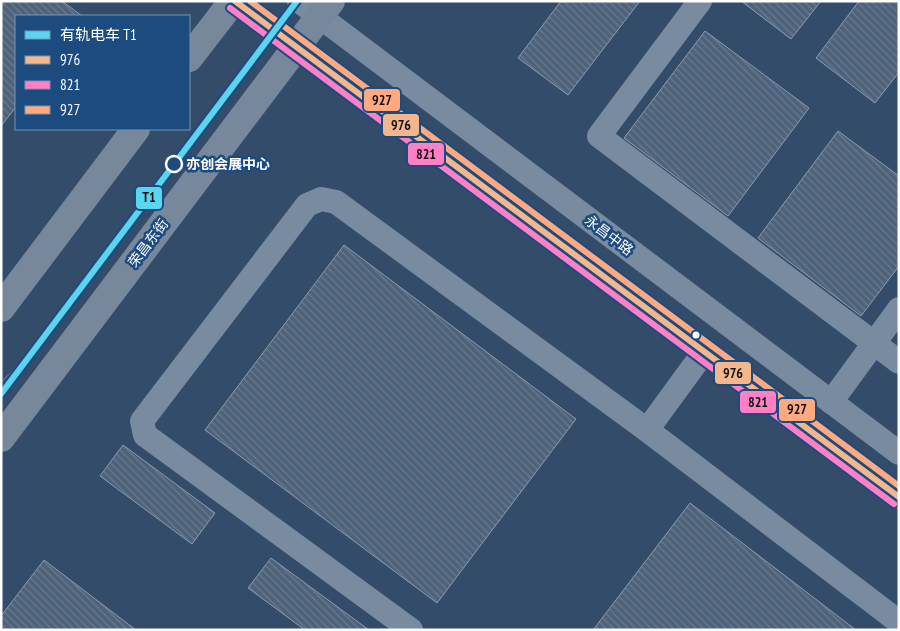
<svg xmlns="http://www.w3.org/2000/svg" width="900" height="631" font-family="'PT Sans Narrow','Noto Sans SC',sans-serif">
	<style>
		.building { fill: url(#building-back-hatch); stroke: #8c9cae }
		.lines { fill: none; stroke-linecap: round; stroke-linejoin: round }
		.minor { stroke: #798ba0; stroke-width: 24 }
		.major { stroke: #77889d; stroke-width: 28 }
		.tram { stroke: #7a8ca0; stroke-width: 1 }
		.bus-1-casing { stroke: #1c4b80; stroke-width: 10 }
		.bus-2-casing { stroke: #1c4b80; stroke-width: 10 }
		.bus-3-casing { stroke: #1c4b80; stroke-width: 10 }
		.bus-1 { stroke: #f2b78c; stroke-width: 6 }
		.bus-2 { stroke: #ff80c5; stroke-width: 6 }
		.bus-3 { stroke: #ffa980; stroke-width: 6 }
		.tram-1-casing { stroke: #1c4b80; stroke-width: 10 }
		.tram-1 { stroke: #5ad5f0; stroke-width: 6 }
		.stop-dot { fill: #1c4b80; stroke: #fff; stroke-width: 2.5 }
		.bus-dot { fill: #fff; stroke: #1c4b80; stroke-width: 2 }
		.labels { text-anchor: middle; stroke-width: 5; stroke-linejoin: round; paint-order: stroke }
		.stop-label { font-size: 14px; font-weight: bold; fill: #fff; stroke: #1c4b80; text-anchor: start }
		.street-label { font-size: 14px; fill: #fff; stroke: #1c4b80 }
		.line-badge { stroke: #1c4b80; stroke-width: 2 }
		.pale-badge-label { font-size: 14px; text-anchor: middle; font-weight: bold; fill: #111 }
	</style>
	<defs>
		<pattern id="building-back-hatch" width="6" height="6" patternUnits="userSpaceOnUse" patternTransform="scale(1.25)"><rect width="6" height="6" fill="#4e637b"/><path d="M-1 5l2 2M0 0l6 6M5-1l2 2" fill="none" stroke="#697a8f"/></pattern>
	</defs>
	<rect width="100%" height="100%" fill="#334c6a"/>
	<g class="building">
		<path d="M1,1H62L82,16H16V107L1,126Z"/>
		<path d="M561,1H640L568,95L518,58Z"/>
		<path d="M741,1H821L791,39Z"/>
		<path d="M859,1H899V72L875,103L816,58Z"/>
		<path d="M705,31L809,108L728,216L624,138Z"/>
		<path d="M838,131L899,176V266L861,316L758,238Z"/>
		<path d="M344,245L576,419L437,603L205,430Z"/>
		<path d="M123,445L215,513L192,544L100,476Z"/>
		<path d="M690,503L856,630H593Z"/>
		<path d="M271,558L369,630H305L248,588Z"/>
		<path d="M44,560L136,630H1V616Z"/>
	</g>
	<g class="lines">
		<g class="minor">
			<path d="M235,1L899,497"/>
			<path d="M299,1L899,453"/>
			<path d="M700,1L599,136L899,362"/>
			<path d="M831,402L899,309"/>
			<path d="M647,430L704,352"/>
			<path d="M411,630L145,435L142,421L307,205L321,199L336,202L647,430L899,622"/>
		</g>
		<g class="major">
			<path d="M189,58L233,1"/>
			<path d="M1,308L136,129"/>
			<path d="M1,438L331,1"/>
		</g>
		<path class="tram" d="M1,382L32,353"/>
		<defs>
			<path id="bus-1" d="M235,1L899,497"/>
			<path id="bus-2" d="M230,8L894,504"/>
			<path id="bus-3" d="M250,1L899,486"/>
		</defs>
		<use href="#bus-1" class="bus-1-casing"/>
		<use href="#bus-2" class="bus-2-casing"/>
		<use href="#bus-3" class="bus-3-casing"/>
		<use href="#bus-1" class="bus-1"/>
		<use href="#bus-2" class="bus-2"/>
		<use href="#bus-3" class="bus-3"/>
		<defs>
			<path id="tram-1" d="M1,394L297,1"/>
		</defs>
		<use href="#tram-1" class="tram-1-casing"/>
		<use href="#tram-1" class="tram-1"/>
	</g>
	<circle class="stop-dot" cx="174" cy="164" r="8"/>
	<circle class="bus-dot" cx="696" cy="335" r="4.5"/>
	<g class="labels">
		<g class="stop-label">
			<text x="186" y="169">亦创会展中心</text>
		</g>
		<g class="street-label">
			<text transform="translate(609 235) rotate(37)" y="5">永昌中路</text>
			<text transform="translate(148 243) rotate(-53)" y="5">荣昌东街</text>
		</g>
	</g>
	<g class="line-badge">
		<rect x="363" y="88" width="38" height="24" rx="5" fill="#ffa980"/>
		<rect x="382" y="113" width="38" height="24" rx="5" fill="#f2b78c"/>
		<rect x="407" y="142" width="38" height="24" rx="5" fill="#ff80c5"/>
		<rect x="135" y="186" width="28" height="24" rx="5" fill="#5ad5f0"/>
		<rect x="714" y="361" width="38" height="24" rx="5" fill="#f2b78c"/>
		<rect x="739" y="390" width="38" height="24" rx="5" fill="#ff80c5"/>
		<rect x="778" y="398" width="38" height="24" rx="5" fill="#ffa980"/>
	</g>
	<g class="pale-badge-label">
		<text x="382" y="105">927</text>
		<text x="401" y="130">976</text>
		<text x="426" y="159">821</text>
		<text x="149" y="202">T1</text>
		<text x="733" y="378">976</text>
		<text x="758" y="407">821</text>
		<text x="797" y="414">927</text>
	</g>
	<rect width="900" height="631" fill="none" stroke="#ffffff" stroke-width="5"/>
	<rect x="15" y="15" width="175" height="115" fill="#1c4b80" stroke="#7793b3"/>
	<rect x="25" y="31" width="25" height="8" fill="#5ad5f0" stroke="#7793b3"/>
	<text x="60" y="40" font-size="15" fill="#ffffff">有轨电车 T1</text>
	<rect x="25" y="56" width="25" height="8" fill="#f2b78c" stroke="#7793b3"/>
	<text x="60" y="65" font-size="15" fill="#ffffff">976</text>
	<rect x="25" y="81" width="25" height="8" fill="#ff80c5" stroke="#7793b3"/>
	<text x="60" y="90" font-size="15" fill="#ffffff">821</text>
	<rect x="25" y="106" width="25" height="8" fill="#ffa980" stroke="#7793b3"/>
	<text x="60" y="115" font-size="15" fill="#ffffff">927</text>
</svg>
